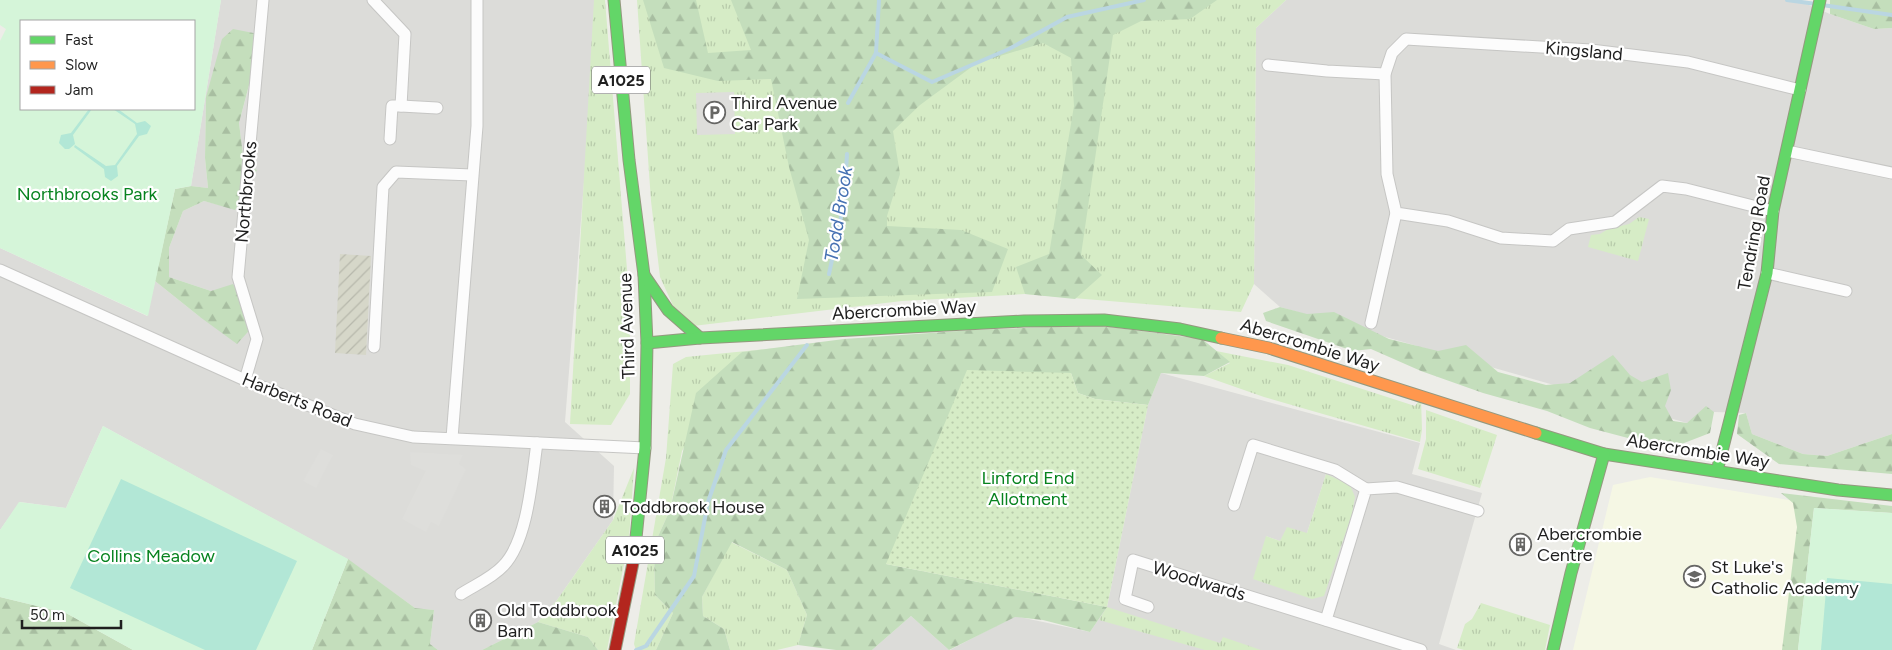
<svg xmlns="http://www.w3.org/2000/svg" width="1892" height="650" font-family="Figtree,sans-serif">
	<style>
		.residential { fill: #dcdcd9; fill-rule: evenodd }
		.education { fill: #f5f7e4 }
		.construction { fill: url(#construction-furrows) }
		.grass { fill: url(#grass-tufts) }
		.forest { fill: url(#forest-firs) }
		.park { fill: #d5f5d9; fill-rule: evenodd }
		.garden { fill: url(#garden-dots) }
		.pitch { fill: #b2e7d6 }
		.parking { fill: #dededb }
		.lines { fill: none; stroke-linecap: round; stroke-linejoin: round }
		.stream { stroke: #bad6e2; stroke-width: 4 }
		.street-casing { stroke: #c6c6c4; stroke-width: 13 }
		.fast-casing { stroke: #94997f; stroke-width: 13 }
		.slow-casing { stroke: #94997f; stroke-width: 13 }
		.jam-casing { stroke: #94997f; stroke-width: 13 }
		.street { stroke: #fcfcfc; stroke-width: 11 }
		.fast { stroke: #63d668; stroke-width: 11 }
		.slow { stroke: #ff974d; stroke-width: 11 }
		.jam { stroke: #b3261e; stroke-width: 11 }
		.labels { text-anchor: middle; stroke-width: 4.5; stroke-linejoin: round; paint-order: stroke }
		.shield { fill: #fff; stroke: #626262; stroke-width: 1 }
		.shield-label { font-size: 16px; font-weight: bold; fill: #1f1f1f }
		.street-label { font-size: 18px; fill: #1f1f1f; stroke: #fff }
		.poi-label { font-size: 18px; fill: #1f1f1f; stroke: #fff; text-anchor: start }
		.park-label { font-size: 18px; fill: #07831f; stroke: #fff }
		.water-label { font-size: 19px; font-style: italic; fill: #4772b3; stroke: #fff }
	</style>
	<defs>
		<pattern id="construction-furrows" width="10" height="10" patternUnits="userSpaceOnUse" patternTransform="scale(1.25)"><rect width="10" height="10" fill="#d6d7c9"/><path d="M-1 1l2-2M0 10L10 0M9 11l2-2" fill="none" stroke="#b7b8ac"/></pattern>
		<pattern id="grass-tufts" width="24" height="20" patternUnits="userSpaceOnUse" patternTransform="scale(1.25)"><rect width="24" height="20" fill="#d6ecc6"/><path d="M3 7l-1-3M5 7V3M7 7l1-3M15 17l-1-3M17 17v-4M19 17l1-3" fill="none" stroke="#b7caaa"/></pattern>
		<pattern id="forest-firs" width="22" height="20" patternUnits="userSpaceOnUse" patternTransform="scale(1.25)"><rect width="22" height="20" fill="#c4debc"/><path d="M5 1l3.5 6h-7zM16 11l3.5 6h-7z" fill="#a8bea1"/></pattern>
		<pattern id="garden-dots" width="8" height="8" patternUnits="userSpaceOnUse" patternTransform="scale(1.25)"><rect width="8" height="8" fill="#d6ecc6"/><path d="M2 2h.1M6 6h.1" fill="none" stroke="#b7caaa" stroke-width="1.8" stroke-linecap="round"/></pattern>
	</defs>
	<rect width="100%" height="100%" fill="#edede8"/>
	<g class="residential">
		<path d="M221,0H595L597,18L565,422L614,466L613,520L557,600L538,622L482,650H438L430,644L434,610L415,608L347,559L103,426L66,508L20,502L0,530V248L147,316L155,281L200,317L211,291L169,277V248L183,211L204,201L235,209L256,170L244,164L239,123L259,48L206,97L205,158L208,188L191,186Z"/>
		<path d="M1286,0H1797L1830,14L1874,29L1892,28V434L1827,456L1803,454L1752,434L1746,413L1714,412L1687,423L1280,307L1254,284L1256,28Z"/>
		<path d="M1161,373L1420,443L1412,474L1482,493L1439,644L1456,650H950L1015,616L1090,632L1107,607L1148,405ZM1326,474L1312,599L1266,536L1280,541L1307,533Z"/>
		<path d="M911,616L949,650H872Z"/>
	</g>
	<path class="education" d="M1650,477L1807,503L1792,650H1573L1613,485Z"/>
	<path class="construction" d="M340,254L371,256L366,355L335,353Z"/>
	<g class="grass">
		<path d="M594,0H605L630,306V394L611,425L570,424Z"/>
		<path d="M637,0H1286L1256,28L1254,284L1241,312L1025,294L902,301L693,326L676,312L660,277L651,201Z"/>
		<path d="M1639,217L1649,219L1638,261L1588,247L1591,235L1600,234L1608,229L1629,224Z"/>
		<path d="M807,345L742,352L682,451L670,510L654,545L655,595L673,613L656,650H636L634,644L666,458L673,364L686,357Z"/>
		<path d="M1216,351L1288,365L1415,406L1421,398L1422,430L1420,442L1264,397L1204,376L1230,363Z"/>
		<path d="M1426,410L1497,435L1480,488L1418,469L1426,439Z"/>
		<path d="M634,468L629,539L607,650H598L588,637L538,622L557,600L613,520Z"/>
		<path d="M1326,474L1350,485L1355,497L1352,514L1324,596L1312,599L1253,579L1266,536L1280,541L1287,527L1307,533Z"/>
		<path d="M731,542L787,570L807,615L798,645L777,650H730L724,629L703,616L702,597Z"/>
		<path d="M1481,603L1550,625L1545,650H1464L1457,648L1465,624L1472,619Z"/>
		<path d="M1107,607L1220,643L1223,637L1261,650H1205L1099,620Z"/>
	</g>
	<g class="forest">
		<path d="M643,0H696L708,53L751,50L731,0H1217L1190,19L1141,21L1113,35L1081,255L1102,275L1075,299L1025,294L1016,267L1049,254L1074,106L1071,58L1043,43L977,63L920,105L893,131L900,174L887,216V226L961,230L1008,249L992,292L797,299L809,240L789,167L771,79L718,81L664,68Z"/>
		<path d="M1830,0H1892V28L1874,29L1830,14Z"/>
		<path d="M233,29L259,34V47L239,123L244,163L257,170L235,210L204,201L183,211L169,248V277L211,291L233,284L255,324L237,344L200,317L155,281L175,189L191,186L208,188L205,158L206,97L222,39Z"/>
		<path d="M1280,307L1307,314L1334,312L1389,339L1438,351L1466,345L1498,372L1546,385L1570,383L1613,355L1630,375L1642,382L1668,373L1671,390L1665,406L1673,421L1687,423L1706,406L1714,412L1710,433L1679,445L1643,442L1590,428L1547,411L1483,393L1421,371L1371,349L1353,351L1266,321L1263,313Z"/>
		<path d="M1095,325L1202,339L1230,362L1204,376L1161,373L1148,405L1095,399L1078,393L1071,373L886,564L1107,607L1090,632L1043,620L1015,617L949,650L911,616L872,650H836L798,645L807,615L787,570L732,542L702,597L703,616L724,629L730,650H656L673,613L655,595L654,545L670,510L696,393L742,352L844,339L973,330Z"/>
		<path d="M1746,413L1752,434L1803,454L1827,456L1892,434V474L1779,464L1737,434L1739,415Z"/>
		<path d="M1781,493L1892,506V513L1814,508L1798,650H1782L1797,527L1793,503Z"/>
		<path d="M348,559L415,608L434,610L430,644L438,650H312Z"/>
		<path d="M0,597L66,613L133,650H0Z"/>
		<path d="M538,622L588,637L598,650H482Z"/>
	</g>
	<g class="park">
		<path d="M0,0H221L191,186L175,189L148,316L0,248V41L6,29L0,25ZM21,21H194V109H21Z"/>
		<path d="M103,426L348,559L312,650H133L66,613L0,597V530L19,502L66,508Z"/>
		<path d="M1814,508L1892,513V650H1798Z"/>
	</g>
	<path class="garden" d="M967,370L1071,373L1078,393L1095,399L1148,405L1107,607L886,564Z"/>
	<g class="pitch">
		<path d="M89,109H92L73,135L75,144L69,149H65L59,143L61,135L71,133Z"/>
		<path d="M113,109H118L137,123L145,121L151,126L147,134L139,136L117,166L118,176L111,181L105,177L104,169L74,147L75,145L106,166L115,165L137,134L135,124Z"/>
		<path d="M121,479L297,561L256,650H205L70,588Z"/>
		<path d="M1827,578L1892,584V650H1821Z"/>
	</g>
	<g class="parking">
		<path d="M734,92L735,134L697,135L696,93Z"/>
		<path d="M321,449L333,455L316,488L303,481Z"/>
		<path d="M410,452L463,455L459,464L466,469L439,526L431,522L426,532L402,519L426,471L411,465Z"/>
	</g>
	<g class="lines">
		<g class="stream">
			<path d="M1787,0L1816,4"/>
			<path d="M1822,5L1892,15"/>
			<path d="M876,53L932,82L1009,49L1067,17L1144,0"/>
			<path d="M848,103L876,53L879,0"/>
			<path d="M829,274L844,203L847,154"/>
			<path d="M636,650L646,646L694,576L708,502L726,450L807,345"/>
		</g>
		<defs>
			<g id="street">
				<path d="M373,0L405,34L401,106H392L390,139"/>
				<path d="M1268,65L1327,71L1385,74"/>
				<path d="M401,106L437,108"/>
				<path d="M1787,151L1892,173"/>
				<path d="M1773,211L1686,189L1662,186L1615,222L1569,229L1553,241L1501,238L1448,221L1396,213L1387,174L1385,74L1392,53L1406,39L1591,50L1688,62L1800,90"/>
				<path d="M0,270L245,380L355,424L413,437L645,448"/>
				<path d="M1767,273L1846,291"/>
				<path d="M1371,323L1396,213"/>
				<path d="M374,347L383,187L396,172L472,175"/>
				<path d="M245,380L257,339L238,277L263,0"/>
				<path d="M452,438L477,126V0"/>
				<path d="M1234,505L1253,445L1335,470L1366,489"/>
				<path d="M461,594C475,585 492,578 503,566C528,541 532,477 537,443"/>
				<path d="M1148,607L1125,599L1133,560L1421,650"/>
				<path d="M1326,620L1366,489L1397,487L1478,511"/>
			</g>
			<g id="fast">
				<path d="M614,0L629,160L644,275L647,343L645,448L634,558"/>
				<path d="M644,275L668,310L700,338"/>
				<path d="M647,343L700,338L1024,321L1104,320L1180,329L1221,338"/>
				<path d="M1536,433L1604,454L1838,490L1892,495"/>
				<path d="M1717,471L1767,273L1773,211L1820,0"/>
				<path d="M1553,650L1571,573L1604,454"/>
			</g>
			<path id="slow" d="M1221,338L1269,348L1536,433"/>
			<path id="jam" d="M615,650L634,558"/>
		</defs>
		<use href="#street" class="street-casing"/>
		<use href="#fast" class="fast-casing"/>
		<use href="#slow" class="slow-casing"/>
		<use href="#jam" class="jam-casing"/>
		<use href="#street" class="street"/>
		<use href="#fast" class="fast"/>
		<use href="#slow" class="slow"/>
		<use href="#jam" class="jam"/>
	</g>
	<defs>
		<symbol id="parking-ring" viewBox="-11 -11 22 22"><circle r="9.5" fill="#fff" stroke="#676765" stroke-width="1.5"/><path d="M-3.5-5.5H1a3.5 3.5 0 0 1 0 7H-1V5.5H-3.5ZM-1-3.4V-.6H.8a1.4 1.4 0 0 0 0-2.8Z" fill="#676765"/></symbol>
		<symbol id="building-ring" viewBox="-11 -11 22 22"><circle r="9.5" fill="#fff" stroke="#676765" stroke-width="1.5"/><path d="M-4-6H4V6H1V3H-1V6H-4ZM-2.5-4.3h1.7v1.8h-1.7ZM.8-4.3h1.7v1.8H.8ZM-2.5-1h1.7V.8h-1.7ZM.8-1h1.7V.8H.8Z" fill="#676765"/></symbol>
		<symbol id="school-ring" viewBox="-11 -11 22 22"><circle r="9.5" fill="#fff" stroke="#676765" stroke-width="1.5"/><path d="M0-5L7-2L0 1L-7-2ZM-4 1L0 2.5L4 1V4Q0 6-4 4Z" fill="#676765"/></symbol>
	</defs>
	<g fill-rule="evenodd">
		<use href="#parking-ring" x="702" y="100" width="25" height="25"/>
		<use href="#building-ring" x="592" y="494" width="25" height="25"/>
		<use href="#building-ring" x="1508" y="532" width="25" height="25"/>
		<use href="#school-ring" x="1682" y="564" width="25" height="25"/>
		<use href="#building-ring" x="468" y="608" width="25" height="25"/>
	</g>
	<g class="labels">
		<g class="shield">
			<rect x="592" y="66.5" width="58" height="27" rx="4"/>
			<rect x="606" y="536.5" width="58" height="27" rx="4"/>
		</g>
		<g class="shield-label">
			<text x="621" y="86">A1025</text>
			<text x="635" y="556">A1025</text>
		</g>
		<g class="street-label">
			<text transform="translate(1584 51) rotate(5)" y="6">Kingsland</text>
			<text transform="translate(246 192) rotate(-85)" y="6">Northbrooks</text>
			<text transform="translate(1754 233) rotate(-80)" y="6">Tendring Road</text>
			<text transform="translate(904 310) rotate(-3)" y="6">Abercrombie Way</text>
			<text transform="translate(627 326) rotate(-92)" y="6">Third Avenue</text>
			<text transform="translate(1310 345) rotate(17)" y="6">Abercrombie Way</text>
			<text transform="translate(297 400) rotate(22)" y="6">Harberts Road</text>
			<text transform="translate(1698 451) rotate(9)" y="6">Abercrombie Way</text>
			<text transform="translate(1199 581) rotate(17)" y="6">Woodwards</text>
		</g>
		<g class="poi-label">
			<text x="731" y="109">Third Avenue<tspan x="731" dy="21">Car Park</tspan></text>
			<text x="621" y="513">Toddbrook House</text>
			<text x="1537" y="540">Abercrombie<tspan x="1537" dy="21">Centre</tspan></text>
			<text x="1711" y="573">St Luke's<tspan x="1711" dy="21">Catholic Academy</tspan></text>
			<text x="497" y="616">Old Toddbrook<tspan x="497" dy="21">Barn</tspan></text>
		</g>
		<g class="park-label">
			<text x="87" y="200">Northbrooks Park</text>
			<text x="1028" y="484">Linford End<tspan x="1028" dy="21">Allotment</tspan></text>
			<text x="151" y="562">Collins Meadow</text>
		</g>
		<g class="water-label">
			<text transform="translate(838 214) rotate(-81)" y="7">Todd Brook</text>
		</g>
	</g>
	<rect x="20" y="20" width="175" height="90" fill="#ffffff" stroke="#a5a5a5"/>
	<rect x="30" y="36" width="25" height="8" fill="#63d668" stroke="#a5a5a5"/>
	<text x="65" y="45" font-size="15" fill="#1f1f1f">Fast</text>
	<rect x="30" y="61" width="25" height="8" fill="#ff974d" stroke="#a5a5a5"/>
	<text x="65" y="70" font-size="15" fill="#1f1f1f">Slow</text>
	<rect x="30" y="86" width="25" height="8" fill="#b3261e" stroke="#a5a5a5"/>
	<text x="65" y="95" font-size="15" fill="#1f1f1f">Jam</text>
	<path d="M22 620v8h99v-8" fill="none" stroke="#1f1f1f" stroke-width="2.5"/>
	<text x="30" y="620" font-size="15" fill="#1f1f1f" stroke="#ffffff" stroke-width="4" paint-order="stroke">50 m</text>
</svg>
